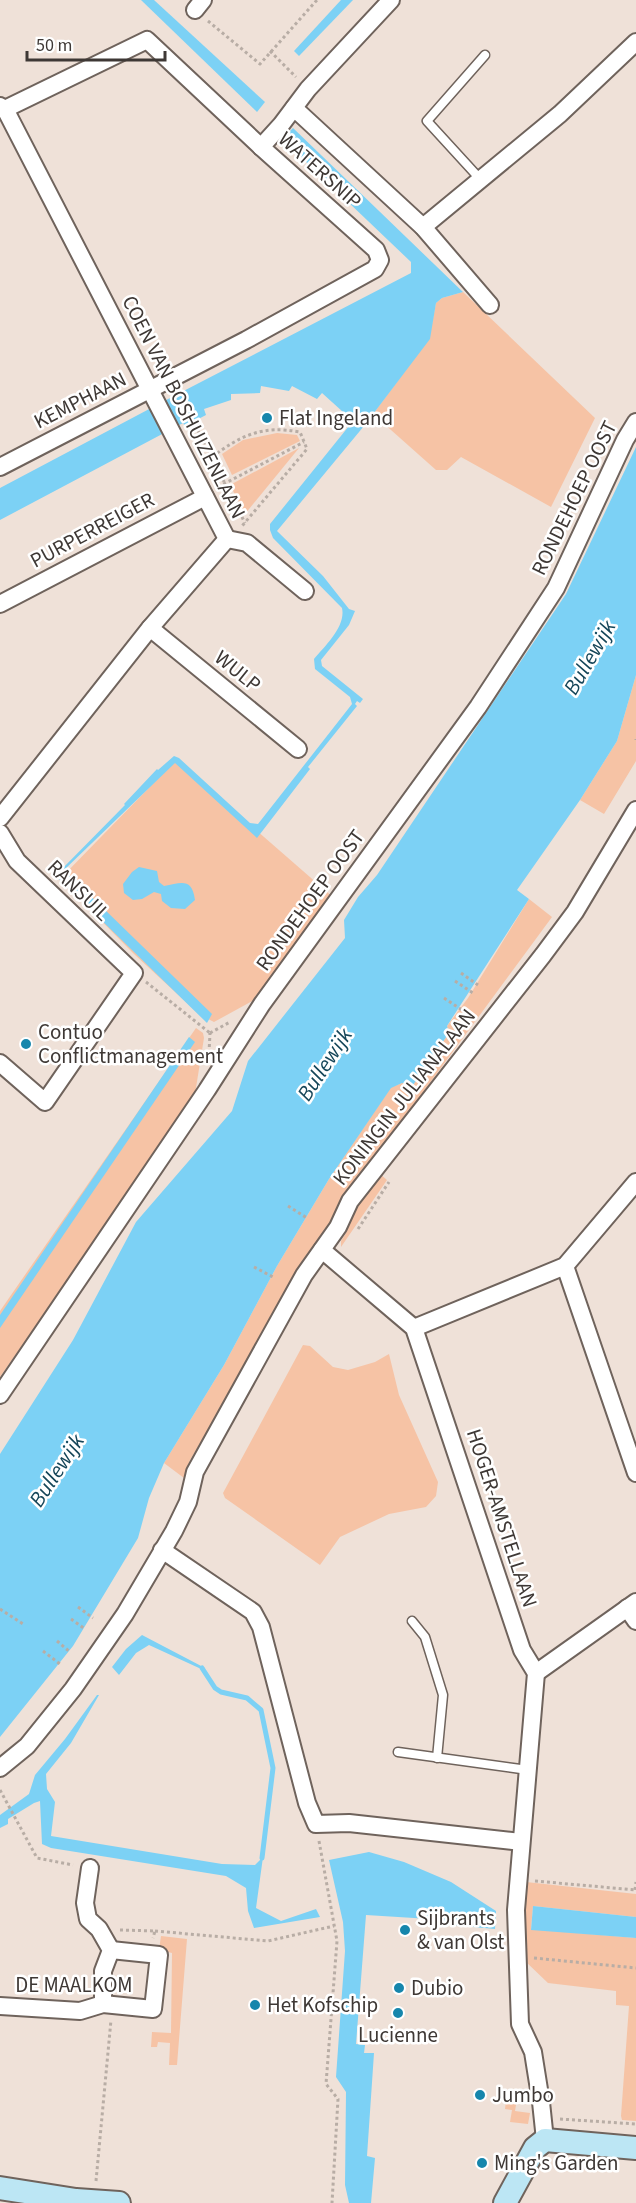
<svg xmlns="http://www.w3.org/2000/svg" width="636" height="2203" font-family="'Source Sans 3',sans-serif">
	<style>
		.green { fill: #f6c3a5 }
		.water { fill: #7cd1f5 }
		.lines { fill: none; stroke-linecap: round; stroke-linejoin: round }
		.stream { stroke: #7cd1f5; stroke-width: 5 }
		.lane-casing { stroke: #6f635c; stroke-width: 11 }
		.street-casing { stroke: #6f635c; stroke-width: 20 }
		.secondary-casing { stroke: #6f635c; stroke-width: 26 }
		.path { stroke: #b8ada5; stroke-width: 3; stroke-dasharray: 3 3; stroke-linecap: butt }
		.lane { stroke: #fff; stroke-width: 8 }
		.street { stroke: #fff; stroke-width: 16 }
		.secondary { stroke: #bce6f4; stroke-width: 22 }
		.poi-dot { fill: #1686ac; stroke: #fff; stroke-width: 2 }
		.labels { text-anchor: middle; stroke-width: 5; stroke-linejoin: round; paint-order: stroke }
		.street-label { font-size: 21px; fill: #3e3835; stroke: #fff }
		.poi-label { font-size: 21px; fill: #3e3835; stroke: #fff; text-anchor: start }
		.water-label { font-size: 22px; font-style: italic; fill: #154659; stroke: #fff }
	</style>
	<rect width="100%" height="100%" fill="#efe1d8"/>
	<g class="green">
		<path d="M463,292L595,418L551,507L461,457L447,470H436L373,414L429,339L436,303L442,298Z"/>
		<path d="M277,433L297,435L300,441L232,475L222,454L243,440Z"/>
		<path d="M299,448L245,514L230,485Z"/>
		<path d="M636,675V761L604,814L580,800L617,741Z"/>
		<path d="M176,760L334,898L269,992L214,1022L200,1015L134,954L60,879Z"/>
		<path d="M529,899L552,917L368,1167L190,1460L184,1478L164,1463L224,1365L277,1266L329,1179L391,1087L402,1083L413,1085L449,1033L447,1026L468,998Z"/>
		<path d="M196,1028L203,1033L204,1038L194,1100L0,1377V1311Z"/>
		<path d="M380,1174L387,1180L341,1247V1241L346,1233L355,1206Z"/>
		<path d="M303,1345L310,1346L333,1367L348,1370L375,1362L389,1354L399,1395L438,1482L436,1496L426,1507L389,1514L340,1537L320,1565L225,1498L223,1493Z"/>
		<path d="M526,1882L636,1894V1917L533,1906L531,1929L636,1938V2121L622,2120L621,2116L629,2006L616,2005V1991L548,1983L524,1960Z"/>
		<path d="M161,1936L187,1939L177,2065H169L170,2043L158,2042L157,2047H151L152,2032L171,2033L172,1953L159,1950Z"/>
		<path d="M507,2091L518,2093L515,2111L530,2113L528,2124L510,2122L512,2110L505,2109Z"/>
	</g>
	<g class="water">
		<path d="M141,0H154L265,102L257,112Z"/>
		<path d="M341,0H353L299,56L294,51Z"/>
		<path d="M293,128L463,292L442,298L436,303L430,339L364,426L277,531L323,576L349,609L355,611L349,625L321,660L322,666L363,699L360,703L357,701L355,704L357,706L308,767L310,769L257,838L175,763L64,870L212,1014L207,1023L58,878V873L125,805L124,804L157,769L158,770L174,756L179,758L250,823L258,824L352,704L350,697L315,669L314,659C326,645 346,626 342,608L273,538L270,530V524L353,421L322,393L317,399L292,386L289,391L261,386L260,393L231,394V400L204,409L206,415L185,426L183,423L0,520V488L170,398L411,273V262L282,139Z"/>
		<path d="M636,447V675L617,741L580,800L517,890L529,899L447,1026L449,1033L413,1085L402,1083L391,1088L329,1179L277,1266L224,1365L164,1463L149,1498L138,1538L73,1646L0,1737V1454L73,1340L136,1222L232,1111L248,1061L345,938L344,920L358,897L377,875L566,594Z"/>
		<path d="M139,867L157,871L159,882L164,886C181,883 192,877 195,900L185,909L171,908L162,901L161,894L154,892L142,899L133,900L124,893L123,884L132,872Z"/>
		<path d="M189,1037L195,1042L0,1328V1315Z"/>
		<path d="M142,1635L205,1668H199L149,1645L136,1653L119,1675L112,1667L126,1649Z"/>
		<path d="M97,1695H99L71,1743L46,1774L47,1789L55,1802L51,1836L222,1864L255,1865L263,1857L256,1908L281,1921L316,1909L320,1917L254,1928L248,1911L246,1888L226,1876L51,1848L42,1844L40,1801L34,1803L8,1819V1824L0,1828V1815L29,1794L35,1775L65,1739Z"/>
		<path d="M369,1852L404,1862L451,1882L496,1911L495,1929L430,1923V1919L366,1915L356,2044L365,2045L364,2053H374L367,2156L375,2158L371,2203H349L345,2185L346,2092L336,2077L345,1951L343,1922L329,1860Z"/>
		<path d="M533,1906L636,1917V1938L531,1930Z"/>
	</g>
	<g class="lines">
		<path class="stream" d="M202,1668L215,1688L221,1692L247,1698L261,1710L273,1768L262,1858"/>
		<defs>
			<g id="lane">
				<path d="M481,180L427,121L485,55"/>
				<path d="M412,1621L425,1637L443,1695L437,1758"/>
				<path d="M398,1752L528,1770"/>
			</g>
			<g id="street">
				<path d="M195,10L203,0"/>
				<path d="M0,106L5,109L227,539L150,628L0,818"/>
				<path d="M294,108L423,227L490,305"/>
				<path d="M261,147L281,125L308,89L391,0"/>
				<path d="M423,227L560,114L636,42"/>
				<path d="M0,467L246,340L375,269L380,260L376,250L261,147L147,40L5,109"/>
				<path d="M227,539L247,543L305,591"/>
				<path d="M0,604L205,497"/>
				<path d="M150,628L298,749"/>
				<path d="M0,833L17,861L134,973L45,1102L0,1063"/>
				<path d="M322,1250L414,1328L522,1650L536,1673L516,1910L520,2024L533,2052L541,2102L545,2140"/>
				<path d="M565,1266L636,1473"/>
				<path d="M414,1328L565,1266L636,1182"/>
				<path d="M0,1395L207,1090L262,1004L478,707L556,588L625,440L636,422"/>
				<path d="M162,1550L253,1612L261,1627L307,1803L316,1824L349,1823L521,1842"/>
				<path d="M627,1608L636,1621"/>
				<path d="M536,1673L636,1602"/>
				<path d="M0,1768L27,1746L73,1689L125,1614L174,1531L188,1502L195,1472L304,1275L338,1227L350,1201L543,955L575,912L636,810"/>
				<path d="M90,1868L85,1903L88,1919L99,1929L111,1950L103,1971V2004"/>
				<path d="M0,2006L80,2011L103,2004L153,2009L159,1955L111,1950"/>
			</g>
			<g id="secondary">
				<path d="M0,2188L76,2200L119,2203"/>
				<path d="M505,2203L535,2148L545,2140L636,2148"/>
			</g>
		</defs>
		<use href="#lane" class="lane-casing"/>
		<use href="#street" class="street-casing"/>
		<use href="#secondary" class="secondary-casing"/>
		<g class="path">
			<path d="M208,21L260,64L317,0"/>
			<path d="M270,51L296,77"/>
			<path d="M189,430L196,427L212,457C241,435 263,425 300,432L307,449L242,526"/>
			<path d="M212,458L245,523"/>
			<path d="M218,487L304,442"/>
			<path d="M636,740V739"/>
			<path d="M461,973L478,985"/>
			<path d="M455,981L473,993"/>
			<path d="M146,982L210,1033"/>
			<path d="M444,998L462,1010"/>
			<path d="M210,1033L230,1022"/>
			<path d="M209,1053L210,1033"/>
			<path d="M288,1206L307,1218"/>
			<path d="M358,1229L389,1182"/>
			<path d="M254,1267L273,1277"/>
			<path d="M78,1607L93,1618"/>
			<path d="M0,1609L23,1624"/>
			<path d="M71,1619L85,1629"/>
			<path d="M57,1641L70,1652"/>
			<path d="M43,1651L60,1664"/>
			<path d="M0,1790L37,1858L73,1865"/>
			<path d="M319,1841L337,1941L326,2084L338,2099L332,2203"/>
			<path d="M535,1881L636,1890"/>
			<path d="M635,1890L636,1882"/>
			<path d="M120,1930L155,1931L153,1938"/>
			<path d="M155,1931L268,1941L334,1926"/>
			<path d="M534,1958L636,1968"/>
			<path d="M560,2119L636,2124"/>
			<path d="M96,2181L111,2020"/>
		</g>
		<use href="#lane" class="lane"/>
		<use href="#street" class="street"/>
		<use href="#secondary" class="secondary"/>
	</g>
	<g class="poi-dot">
		<circle cx="267" cy="418" r="6"/>
		<circle cx="26" cy="1044" r="6"/>
		<circle cx="405" cy="1930" r="6"/>
		<circle cx="399" cy="1988" r="6"/>
		<circle cx="255" cy="2005" r="6"/>
		<circle cx="398" cy="2013" r="6"/>
		<circle cx="480" cy="2095" r="6"/>
		<circle cx="482" cy="2163" r="6"/>
	</g>
	<g class="labels">
		<g class="street-label">
			<text transform="translate(320 170) rotate(42)" y="7">WATERSNIP</text>
			<text transform="translate(80 400) rotate(-27)" y="7">KEMPHAAN</text>
			<text transform="translate(184 407) rotate(63)" y="7">COEN VAN BOSHUIZENLAAN</text>
			<text transform="translate(574 498) rotate(-64)" y="7">RONDEHOEP OOST</text>
			<text transform="translate(92 530) rotate(-28)" y="7">PURPERREIGER</text>
			<text transform="translate(238 671) rotate(39)" y="7">WULP</text>
			<text transform="translate(79 890) rotate(44)" y="7">RANSUIL</text>
			<text transform="translate(310 900) rotate(-54)" y="7">RONDEHOEP OOST</text>
			<text transform="translate(404 1097) rotate(-52)" y="7">KONINGIN JULIANALAAN</text>
			<text transform="translate(502 1518) rotate(72)" y="7">HOGER-AMSTELLAAN</text>
			<text x="74" y="1992">DE MAALKOM</text>
		</g>
		<g class="poi-label">
			<text x="279" y="425">Flat Ingeland</text>
			<text x="38" y="1039">Contuo<tspan x="38" dy="24">Conflictmanagement</tspan></text>
			<text x="417" y="1925">Sijbrants<tspan x="417" dy="24">&amp; van Olst</tspan></text>
			<text x="411" y="1995">Dubio</text>
			<text x="267" y="2012">Het Kofschip</text>
			<text x="398" y="2042" text-anchor="middle">Lucienne</text>
			<text x="492" y="2102">Jumbo</text>
			<text x="494" y="2170">Ming's Garden</text>
		</g>
		<g class="water-label">
			<text transform="translate(589 657) rotate(-60)" y="8">Bullewijk</text>
			<text transform="translate(324 1064) rotate(-57)" y="8">Bullewijk</text>
			<text transform="translate(56 1470) rotate(-57)" y="8">Bullewijk</text>
		</g>
	</g>
	<path d="M27 51v9h138v-9" fill="none" stroke="#3e3835" stroke-width="3"/>
	<text x="36" y="51" font-size="18" fill="#3e3835" stroke="#ffffff" stroke-width="4.5" paint-order="stroke">50 m</text>
</svg>
